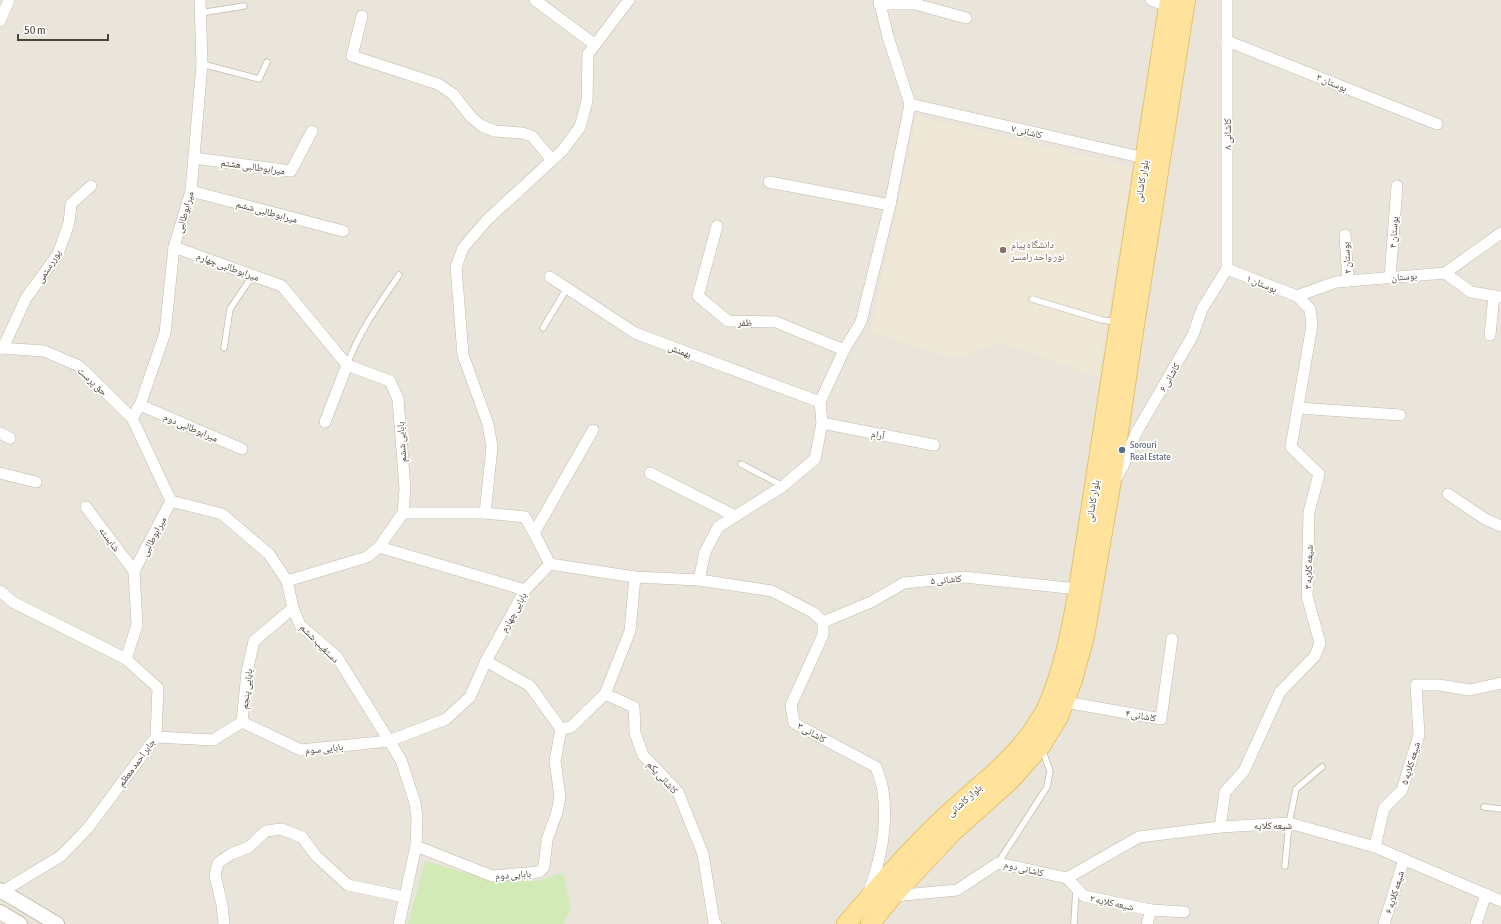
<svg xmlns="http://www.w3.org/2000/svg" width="1501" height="924" font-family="'Asap Condensed','Noto Naskh Arabic',sans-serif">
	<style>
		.residential { fill: #eae5da }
		.education { fill: #efe8d6 }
		.green { fill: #d2eab5 }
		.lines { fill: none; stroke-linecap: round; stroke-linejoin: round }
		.service-casing { stroke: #c2bbae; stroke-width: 7 }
		.minor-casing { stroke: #c2bbae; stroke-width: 12 }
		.tertiary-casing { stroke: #c2bbae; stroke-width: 16 }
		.primary-casing { stroke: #e6c16a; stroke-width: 20 }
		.service { stroke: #fff; stroke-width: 5.5 }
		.minor { stroke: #fff; stroke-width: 11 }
		.tertiary { stroke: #fff; stroke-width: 14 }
		.primary { stroke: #ffe39c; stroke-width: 18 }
		.education-dot { fill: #8d6e63; stroke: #fff; stroke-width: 1.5 }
		.service-dot { fill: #5c6f8a; stroke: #fff; stroke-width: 1.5 }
		.labels { text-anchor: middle; stroke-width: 3.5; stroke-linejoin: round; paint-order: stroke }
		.street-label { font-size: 10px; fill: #4b4439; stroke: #fff }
		.education-label { font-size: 10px; fill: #785e54; stroke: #fff; text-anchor: start }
		.service-label { font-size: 10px; fill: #4e5e75; stroke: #fff; text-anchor: start }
	</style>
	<rect width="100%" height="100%" fill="#f6f3ec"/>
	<rect class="residential" x="0" y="0" width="1501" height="924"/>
	<path class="education" d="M917,116L1132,167L1098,377L999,342L955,359L870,332Z"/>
	<path class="green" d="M425,861L486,879L537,881L563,873L571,910L563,924H408Z"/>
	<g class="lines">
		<defs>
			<g id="service">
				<path d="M200,13L244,6"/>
				<path d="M202,64L259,79L267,62"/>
				<path d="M1032,299L1102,320L1117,322"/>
				<path d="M543,328L567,288"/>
				<path d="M224,348L230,309L253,275"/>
				<path d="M347,365C359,332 379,304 399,275"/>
				<path d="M741,464L783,486"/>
				<path d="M1484,807L1501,809"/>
				<path d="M998,863L1047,787L1050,771L1042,749"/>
				<path d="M1285,866L1289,823L1296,789L1322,767"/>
				<path d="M1074,924L1076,888"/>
			</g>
			<g id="minor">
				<path d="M535,0L594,44"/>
				<path d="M1151,0L1168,6"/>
				<path d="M879,4H915L966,18"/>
				<path d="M362,16L352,56L438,84L453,94L471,117L482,126L495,131L522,133L532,136L552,160"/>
				<path d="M0,21L9,0"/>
				<path d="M1227,41L1437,124"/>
				<path d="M910,104L1144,158"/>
				<path d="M194,158L291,171L312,131"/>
				<path d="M769,182L890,205"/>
				<path d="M191,191L343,231"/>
				<path d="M717,226L698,296L728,321L776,322L844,350"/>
				<path d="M1345,235L1348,281"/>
				<path d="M174,247L282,286L347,365L390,381L398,399L405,489L403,513L379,547L367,557L287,581"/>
				<path d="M1227,269V0"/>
				<path d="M1445,273L1471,292L1501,297"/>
				<path d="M550,277L635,333L820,402"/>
				<path d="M1390,278L1397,186"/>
				<path d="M1297,296L1336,282L1445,273L1501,233"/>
				<path d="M1490,335L1494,296"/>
				<path d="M0,348L44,351L79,366L132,418L171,501L222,514L269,554L287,581L293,608L300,625L337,657L401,760L415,803L417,818L416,846L399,924"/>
				<path d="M3,348L26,298L58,254L69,223L71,204L91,186"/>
				<path d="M140,405L242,449"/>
				<path d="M1298,408L1400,415"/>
				<path d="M132,418L140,405L165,333L174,247L191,191L202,64L200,0"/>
				<path d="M325,422L347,365"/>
				<path d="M822,423L934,445"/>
				<path d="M0,433L10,438"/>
				<path d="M0,473L36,482"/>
				<path d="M650,473L735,516"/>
				<path d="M1116,478L1123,466L1136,433L1193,335L1202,309L1227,269"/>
				<path d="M1448,494L1485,519L1501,526"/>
				<path d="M86,507L134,571"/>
				<path d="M403,513H485L525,517L534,533L550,564"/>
				<path d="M485,513L492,447L488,424L463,355L456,267L463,248L487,220L562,151L580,127L587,101L588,54L629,0"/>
				<path d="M534,533L593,430"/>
				<path d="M379,547L525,590"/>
				<path d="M134,571L171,501"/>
				<path d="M699,580L705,552L718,527L783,486L815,459L822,423L820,402L844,350L861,322L890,205L910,104L888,37L879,0"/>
				<path d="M0,591L13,602L126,659"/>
				<path d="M823,622L871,602L904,583L964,577L1078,589"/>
				<path d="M486,661L530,686L561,729"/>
				<path d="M605,694L634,707L635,733L643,755L678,792L703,854L714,922L716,924"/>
				<path d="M1065,702L1161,719L1172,639"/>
				<path d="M242,722L301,750L389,741L446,719L470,697L486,661L525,590L550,564L635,577L699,580L772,591L814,613L823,622V635L791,705L794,723L876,767C879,775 882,783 883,791C888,825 881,859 869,891"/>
				<path d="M561,729L571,727L605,694L630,631L635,577"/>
				<path d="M156,737L213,740L242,722L247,672L254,641L293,608"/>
				<path d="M1220,827L1225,792L1244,771L1280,692L1315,656L1320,643L1307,596L1309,512L1319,474L1291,447L1312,325L1310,309L1297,296L1227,269"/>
				<path d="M416,846L492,876L539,872L544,867L547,840L557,812L560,797L555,761L561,729"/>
				<path d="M1375,847L1384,808L1402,790L1419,735L1416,685H1439L1470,690L1501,683"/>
				<path d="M1067,878L1139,837L1220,827L1289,823L1375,847L1501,901"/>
				<path d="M1067,878L1084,896L1151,910L1147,924"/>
				<path d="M3,891L61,856L88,828L156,737L158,688L126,659L137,625L134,571"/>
				<path d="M893,896L957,890L998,863L1067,878"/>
				<path d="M1151,910L1184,912"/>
				<path d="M224,924L222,905L215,875L218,863L231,854L249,847L266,831L281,829L302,837L316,856L348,885L405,897"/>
				<path d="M1384,924L1404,859"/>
				<path d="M1476,924L1486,894"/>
			</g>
			<g id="tertiary">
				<path d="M0,890L57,924"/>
				<path d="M0,912L20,924"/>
			</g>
			<g id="primary">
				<path d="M846,924C875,890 904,856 936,825C969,792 1009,766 1035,727C1038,721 1043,715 1046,709C1063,671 1071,629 1078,589L1169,0"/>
				<path d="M870,924L893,896L953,832L1010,781L1041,746L1059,717L1073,680L1085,636L1111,486L1134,331L1186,0"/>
			</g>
		</defs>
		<use href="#service" class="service-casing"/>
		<use href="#minor" class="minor-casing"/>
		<use href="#tertiary" class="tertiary-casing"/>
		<use href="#primary" class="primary-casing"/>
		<use href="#service" class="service"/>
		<use href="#minor" class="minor"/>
		<use href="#tertiary" class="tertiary"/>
		<use href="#primary" class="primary"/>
	</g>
	<circle class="education-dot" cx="1003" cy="250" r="4"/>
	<circle class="service-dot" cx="1122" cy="450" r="4"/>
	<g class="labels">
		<g class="street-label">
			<text transform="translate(1332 82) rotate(22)" y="4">بوستان ۳</text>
			<text transform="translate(1027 131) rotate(13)" y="4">کاشانی ۷</text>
			<text transform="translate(1227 134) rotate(-90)" y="4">کاشانی ۸</text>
			<text transform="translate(253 166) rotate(8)" y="4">میرابوطالبی هشتم</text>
			<text transform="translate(1141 181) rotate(-81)" y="4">بلوار کاشانی</text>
			<text transform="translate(267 211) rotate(15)" y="4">میرابوطالبی ششم</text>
			<text transform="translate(184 212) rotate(-74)" y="4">میرابوطالبی</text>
			<text transform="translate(1393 232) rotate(-86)" y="4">بوستان ۴</text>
			<text transform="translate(1346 258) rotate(-94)" y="4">بوستان ۲</text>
			<text transform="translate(48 266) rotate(-58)" y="4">پوررستمی</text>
			<text transform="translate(228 266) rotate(20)" y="4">میرابوطالبی چهارم</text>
			<text transform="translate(1404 276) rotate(-4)" y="4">بوستان</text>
			<text transform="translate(1262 283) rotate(22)" y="4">بوستان ۱</text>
			<text transform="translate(745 322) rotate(1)" y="4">ظفر</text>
			<text transform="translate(680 350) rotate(20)" y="4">بهمنش</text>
			<text transform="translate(1169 377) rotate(-60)" y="4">کاشانی ۶</text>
			<text transform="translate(93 381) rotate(43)" y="4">حق پرست</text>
			<text transform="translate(191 427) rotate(23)" y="4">میرابوطالبی دوم</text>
			<text transform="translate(878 434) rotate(11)" y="4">آرام</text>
			<text transform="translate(401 442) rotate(-94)" y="4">بابایی ششم</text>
			<text transform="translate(1092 501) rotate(-81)" y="4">بلوار کاشانی</text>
			<text transform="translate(153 536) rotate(-62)" y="4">میرابوطالبی</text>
			<text transform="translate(110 539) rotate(53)" y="4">شایسته</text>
			<text transform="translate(1308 567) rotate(-88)" y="4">شیعه کلایه ۳</text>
			<text transform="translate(946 579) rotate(-5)" y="4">کاشانی ۵</text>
			<text transform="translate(513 612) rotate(-61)" y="4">بابایی چهارم</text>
			<text transform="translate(320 643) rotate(45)" y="4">دستغیب ششم</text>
			<text transform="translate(246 689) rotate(-83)" y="4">بابایی پنجم</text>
			<text transform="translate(1141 715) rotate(10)" y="4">کاشانی ۴</text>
			<text transform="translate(812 732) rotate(29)" y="4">کاشانی ۳</text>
			<text transform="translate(324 748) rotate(-6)" y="4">بابایی سوم</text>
			<text transform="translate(136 762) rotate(-54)" y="4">جابر احمد معظم</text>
			<text transform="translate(1410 763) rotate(-73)" y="4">شیعه کلایه ۵</text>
			<text transform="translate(663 777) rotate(48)" y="4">کاشانی یکم</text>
			<text transform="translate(964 800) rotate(-42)" y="4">بلوار کاشانی</text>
			<text x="1273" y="829">شیعه کلایه</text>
			<text transform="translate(1024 868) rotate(13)" y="4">کاشانی دوم</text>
			<text transform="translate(513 874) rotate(-4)" y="4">بابایی دوم</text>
			<text transform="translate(1394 892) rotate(-73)" y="4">شیعه کلایه ۶</text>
			<text transform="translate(1112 902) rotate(12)" y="4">شیعه کلایه ۲</text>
		</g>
		<g class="education-label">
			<text x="1011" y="248">دانشگاه پیام<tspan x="1011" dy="12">نور واحد رامسر</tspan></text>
		</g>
		<g class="service-label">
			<text x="1130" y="448">Sorouri<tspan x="1130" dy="12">Real Estate</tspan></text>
		</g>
	</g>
	<path d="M18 34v6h90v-6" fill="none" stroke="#4b4439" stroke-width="2"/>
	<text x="24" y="34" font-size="12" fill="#4b4439" stroke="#ffffff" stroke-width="3" paint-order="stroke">50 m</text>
</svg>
